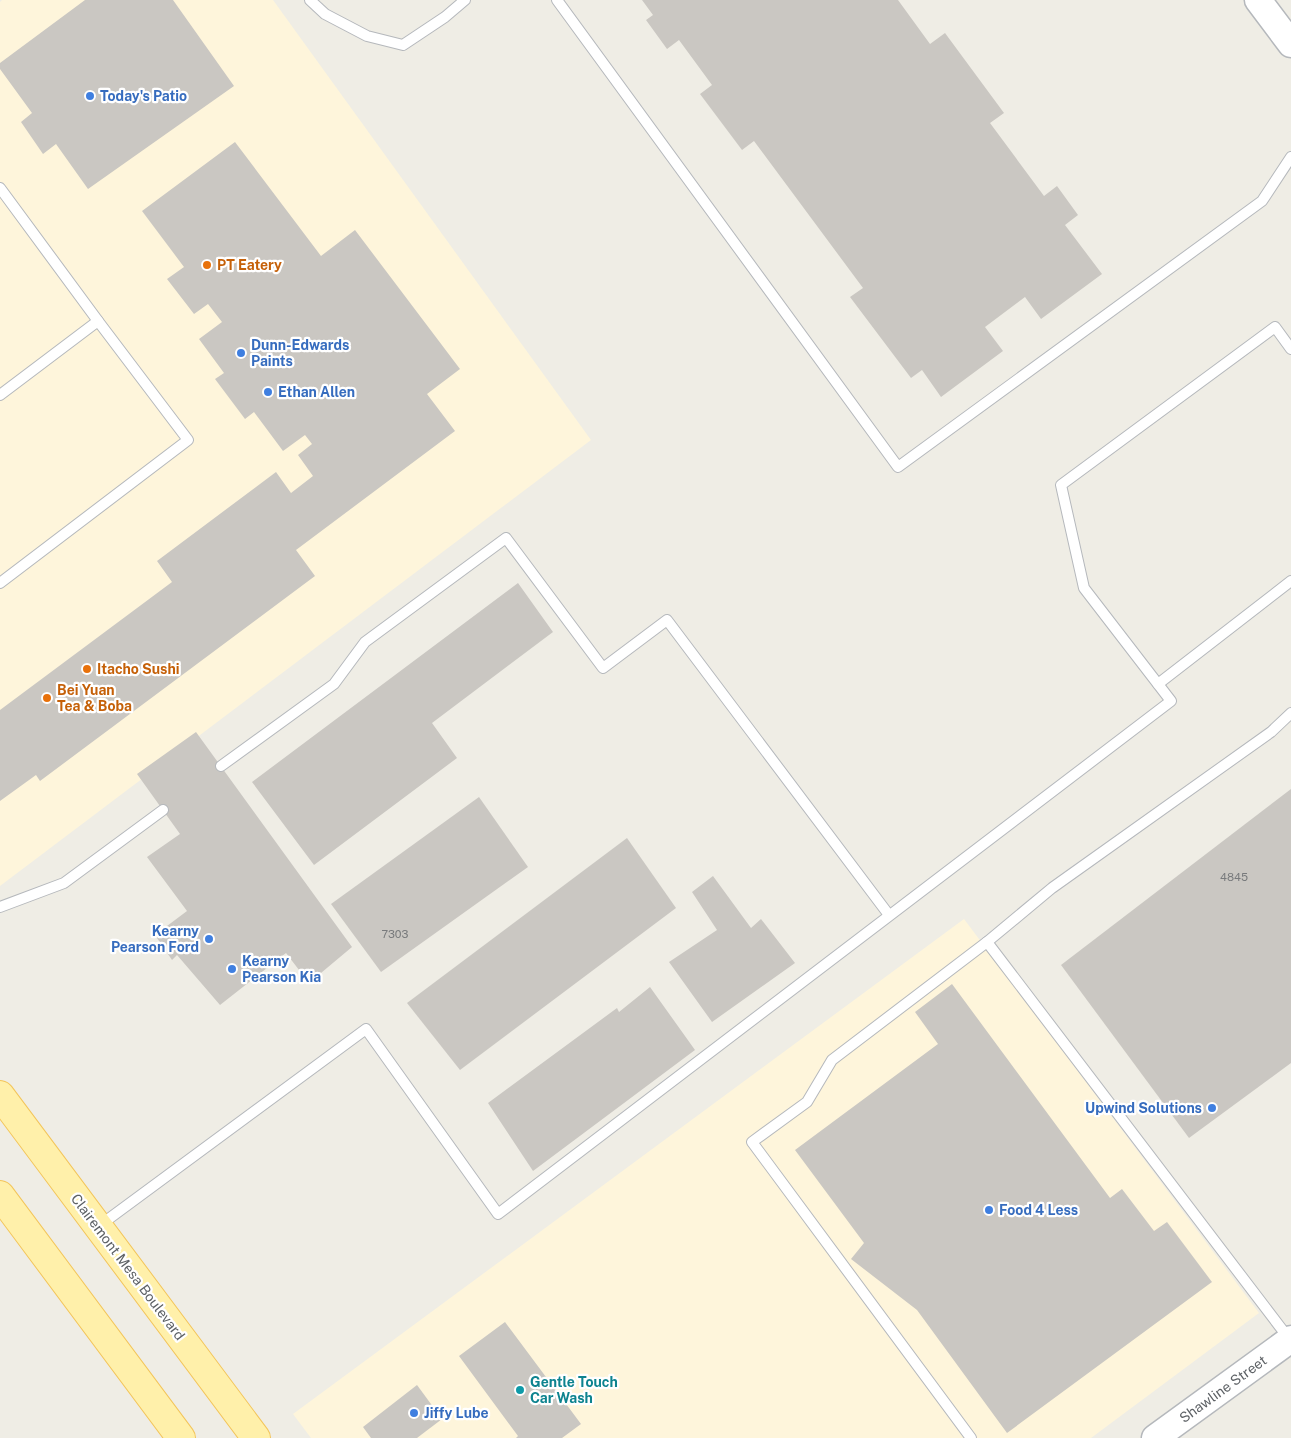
<svg xmlns="http://www.w3.org/2000/svg" width="1291" height="1438" font-family="'Public Sans',sans-serif">
	<style>
		.commercial { fill: #fef5db }
		.building { fill: #cac7c2 }
		.lines { fill: none; stroke-linecap: round; stroke-linejoin: round }
		.service-casing { stroke: #b5b8bc; stroke-width: 12 }
		.tertiary-casing { stroke: #b5b8bc; stroke-width: 29 }
		.primary-casing { stroke: #f3c55a; stroke-width: 30 }
		.service { stroke: #fff; stroke-width: 10 }
		.tertiary { stroke: #fff; stroke-width: 26 }
		.primary { stroke: #fff0aa; stroke-width: 28 }
		.shop-dot { fill: #3f7fe0; stroke: #fff; stroke-width: 2 }
		.food-dot { fill: #e8710a; stroke: #fff; stroke-width: 2 }
		.culture-dot { fill: #0f9aa8; stroke: #fff; stroke-width: 2 }
		.labels { text-anchor: middle; stroke-width: 4.5; stroke-linejoin: round; paint-order: stroke }
		.number-label { font-size: 11px; fill: #787a7c }
		.shop-label { font-size: 14px; font-weight: bold; fill: #366cbe; stroke: #fff; text-anchor: start }
		.food-label { font-size: 14px; font-weight: bold; fill: #c56008; stroke: #fff; text-anchor: start }
		.street-label { font-size: 14px; fill: #5d6165; stroke: #fff }
		.culture-label { font-size: 14px; font-weight: bold; fill: #0d838f; stroke: #fff; text-anchor: start }
	</style>
	<rect width="100%" height="100%" fill="#efede5"/>
	<g class="commercial">
		<path d="M2,0H273L591,440L0,886V2Z"/>
		<path d="M964,919L1259,1313L1091,1438H311L293,1414Z"/>
	</g>
	<g class="building">
		<path d="M85,0H173L234,86L88,189L56,144L43,154L21,122L32,113L0,69V63Z"/>
		<path d="M642,0H898L930,44L945,33L1004,113L990,123L1044,196L1057,186L1078,215L1065,225L1102,274L1041,319L1025,297L985,327L1003,351L941,397L922,370L911,378L850,297L863,288L754,141L742,150L700,94L712,85L679,40L667,49L646,20L653,15Z"/>
		<path d="M235,142L321,256L355,230L460,369L427,394L455,431L296,550L315,576L40,781L36,775L0,801V710L172,582L157,561L276,472L291,493L313,476L298,455L312,444L305,435L283,451L254,412L245,419L215,379L224,373L199,339L222,322L208,304L194,314L167,279L184,267L142,211Z"/>
		<path d="M518,583L553,632L432,723L457,758L314,865L252,782Z"/>
		<path d="M196,732L352,947L309,983L286,953L220,1005L177,955L172,960L155,935L187,911L147,857L180,834L137,774Z"/>
		<path d="M1291,789V1063L1189,1138L1061,965Z"/>
		<path d="M479,797L528,867L381,972L331,904Z"/>
		<path d="M627,838L676,908L460,1070L407,1003Z"/>
		<path d="M713,876L751,928L761,919L795,963L712,1022L669,962L717,930L692,892Z"/>
		<path d="M952,984L1110,1198L1122,1189L1154,1231L1167,1222L1212,1282L1007,1433L917,1310L851,1259L864,1243L795,1150L938,1044L915,1012Z"/>
		<path d="M650,987L695,1050L533,1171L488,1103L617,1008L619,1012Z"/>
		<path d="M505,1322L581,1424L562,1438H516L518,1436L459,1356Z"/>
		<path d="M417,1385L442,1419L417,1438H371L363,1427Z"/>
	</g>
	<g class="lines">
		<defs>
			<g id="service">
				<path d="M310,0L325,14L367,36L403,45L445,17L465,0"/>
				<path d="M557,0L898,467L1262,201L1291,157"/>
				<path d="M0,188L98,321"/>
				<path d="M0,395L98,321L188,440L0,583"/>
				<path d="M1158,684L1291,581"/>
				<path d="M221,766L334,684L365,642L506,538L603,668L667,620L889,915"/>
				<path d="M0,907L64,883L163,810"/>
				<path d="M987,942L1290,1340"/>
				<path d="M99,1226L366,1029L498,1214L1171,701L1084,588L1061,485L1275,327L1291,349"/>
				<path d="M971,1438L752,1142L807,1102L832,1060L987,942L1052,888L1271,732L1291,713"/>
			</g>
			<g id="tertiary">
				<path d="M1258,0L1291,44"/>
				<path d="M1155,1438L1291,1339"/>
			</g>
			<g id="primary">
				<path d="M0,1095L256,1438"/>
				<path d="M0,1195L181,1438"/>
			</g>
		</defs>
		<use href="#service" class="service-casing"/>
		<use href="#tertiary" class="tertiary-casing"/>
		<use href="#primary" class="primary-casing"/>
		<use href="#service" class="service"/>
		<use href="#tertiary" class="tertiary"/>
		<use href="#primary" class="primary"/>
	</g>
	<g class="shop-dot">
		<circle cx="90" cy="96" r="5"/>
		<circle cx="241" cy="353" r="5"/>
		<circle cx="268" cy="392" r="5"/>
		<circle cx="209" cy="939" r="5"/>
		<circle cx="232" cy="969" r="5"/>
		<circle cx="1212" cy="1108" r="5"/>
		<circle cx="989" cy="1210" r="5"/>
		<circle cx="414" cy="1413" r="5"/>
	</g>
	<g class="food-dot">
		<circle cx="207" cy="265" r="5"/>
		<circle cx="87" cy="669" r="5"/>
		<circle cx="47" cy="698" r="5"/>
	</g>
	<circle class="culture-dot" cx="520" cy="1390" r="5"/>
	<g class="labels">
		<g class="number-label">
			<text x="1234" y="881">4845</text>
			<text x="395" y="938">7303</text>
		</g>
		<g class="shop-label">
			<text x="100" y="101">Today's Patio</text>
			<text x="251" y="350">Dunn-Edwards<tspan x="251" dy="16">Paints</tspan></text>
			<text x="278" y="397">Ethan Allen</text>
			<text x="199" y="936" text-anchor="end">Kearny<tspan x="199" dy="16">Pearson Ford</tspan></text>
			<text x="242" y="966">Kearny<tspan x="242" dy="16">Pearson Kia</tspan></text>
			<text x="1202" y="1113" text-anchor="end">Upwind Solutions</text>
			<text x="999" y="1215">Food 4 Less</text>
			<text x="424" y="1418">Jiffy Lube</text>
		</g>
		<g class="food-label">
			<text x="217" y="270">PT Eatery</text>
			<text x="97" y="674">Itacho Sushi</text>
			<text x="57" y="695">Bei Yuan<tspan x="57" dy="16">Tea &amp; Boba</tspan></text>
		</g>
		<g class="street-label">
			<text transform="translate(128 1267) rotate(53)" y="5">Clairemont Mesa Boulevard</text>
			<text transform="translate(1223 1389) rotate(-36)" y="5">Shawline Street</text>
		</g>
		<g class="culture-label">
			<text x="530" y="1387">Gentle Touch<tspan x="530" dy="16">Car Wash</tspan></text>
		</g>
	</g>
</svg>
